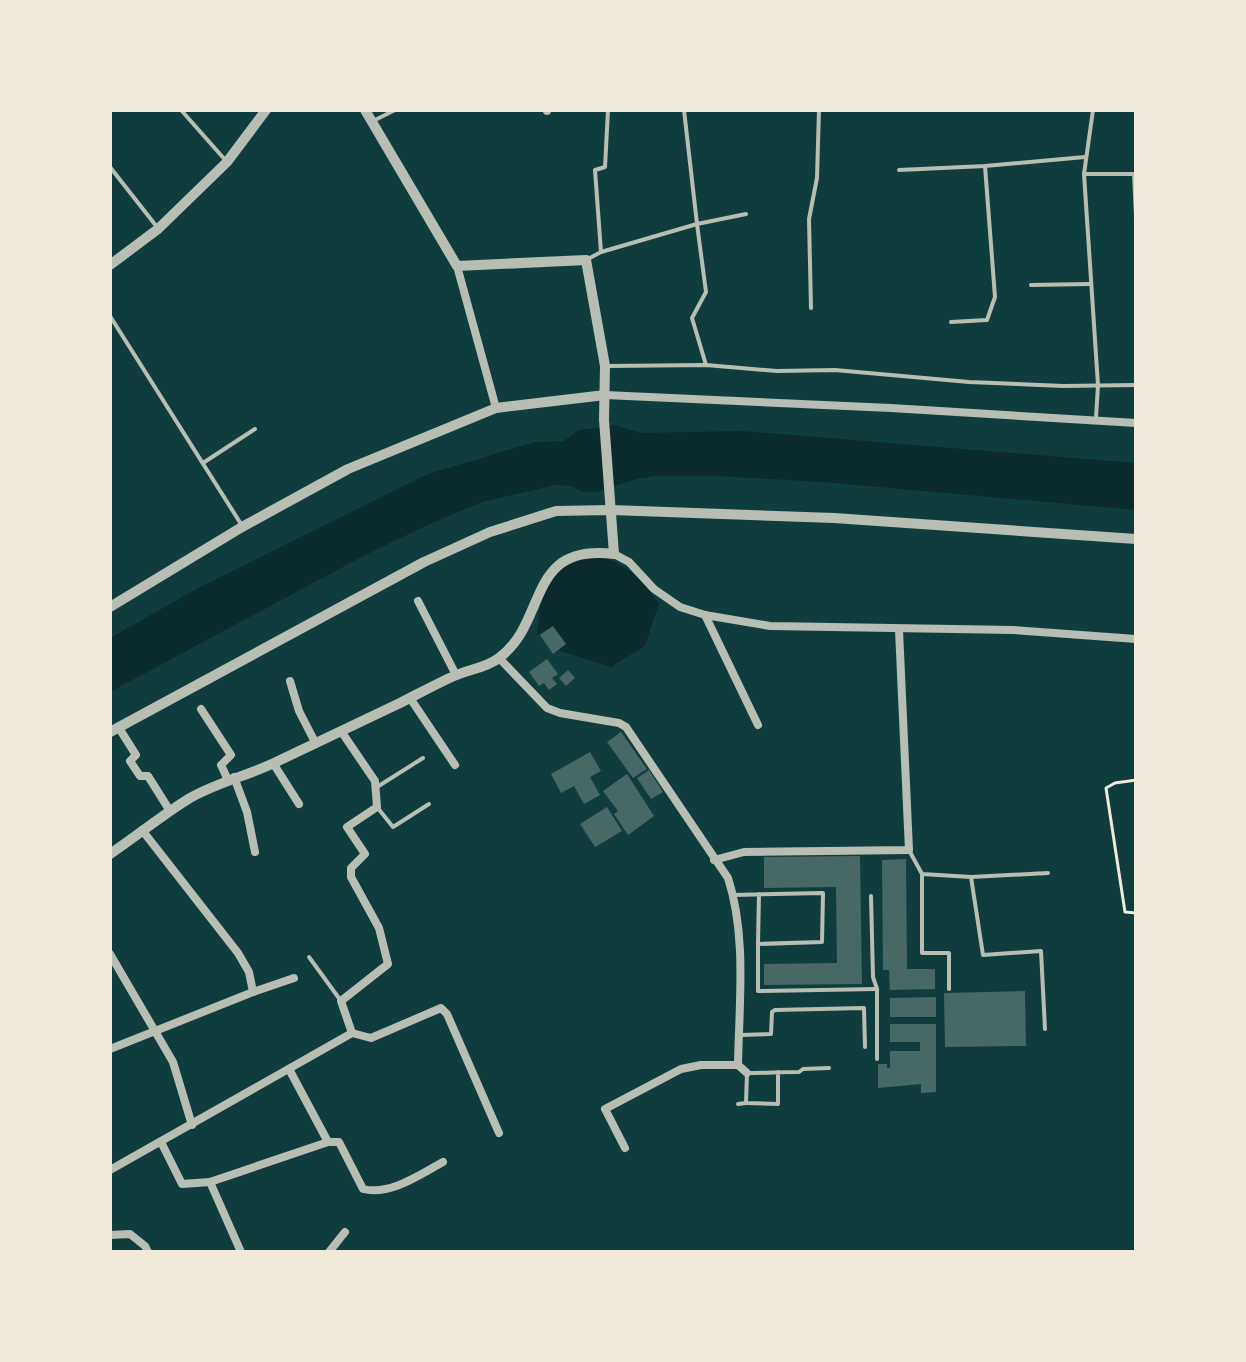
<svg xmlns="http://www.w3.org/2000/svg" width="1246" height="1362" font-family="'Times New Roman',serif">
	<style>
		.water { fill: #0a2a2b }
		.building { fill: #486865 }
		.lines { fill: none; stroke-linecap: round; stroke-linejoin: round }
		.path { stroke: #f1e9da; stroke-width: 3 }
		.service { stroke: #b8beb3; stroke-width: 4 }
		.minor { stroke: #b8beb3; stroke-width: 8 }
		.tertiary { stroke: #b8beb3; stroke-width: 10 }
	</style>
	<rect width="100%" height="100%" fill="#0f3d3e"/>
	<g class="water">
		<path d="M615,425L641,433L742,431L1136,463V510L823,482L717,476H655L636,479L598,492H582L572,486L556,485L482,502L430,524L367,554L110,692V638L200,587L428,474L535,442L564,441L579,430Z"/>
		<path d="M597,556C627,562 641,581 659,603L645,646L611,667L557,650L551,627L537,635C543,584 542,567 597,556Z"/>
	</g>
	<g class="building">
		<path d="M553,626L566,644L553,654L540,635Z"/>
		<path d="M547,659L558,674L552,678L557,684L549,690L544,683L539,686L529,672Z"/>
		<path d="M568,670L575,678L566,686L559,678Z"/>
		<path d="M621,732L647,769L633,778L607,742Z"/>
		<path d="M590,752L601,771L590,777L600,795L584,804L574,786L561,793L551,774Z"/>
		<path d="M649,770L663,792L651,799L637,778Z"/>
		<path d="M627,774L654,816L628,835L614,814L618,811L603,791Z"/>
		<path d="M607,807L622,831L595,847L580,824Z"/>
		<path d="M860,856L862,984L764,985V964L837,963L836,887L764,888V857Z"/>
		<path d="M906,859L907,969H935V989L890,990L889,970H883L882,860Z"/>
		<path d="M1025,991L1026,1046L945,1047L944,993Z"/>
		<path d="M936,997V1017H890V998Z"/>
		<path d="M890,1024H936V1092L921,1093V1084L878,1088V1064H887V1068H890V1051H920V1042H890Z"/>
	</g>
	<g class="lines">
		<path class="path" d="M1136,780L1115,783L1106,788L1125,912L1136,913"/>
		<g class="service">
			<path d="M181,110L227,162"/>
			<path d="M1093,110L1084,174L1098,385L1096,418"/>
			<path d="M373,121L395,110"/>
			<path d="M110,167L157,227"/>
			<path d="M899,170L985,166L1085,157"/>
			<path d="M1084,174H1136"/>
			<path d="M1134,174L1136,217"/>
			<path d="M601,252L595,170L605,167L608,110"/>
			<path d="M588,259L601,252L697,224L684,110"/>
			<path d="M1031,285L1090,284"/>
			<path d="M811,308L809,219L817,178L819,110"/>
			<path d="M110,316L241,524"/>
			<path d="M951,322L987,320L995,297L985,166"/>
			<path d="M706,365L692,318L706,292L697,224L746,214"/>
			<path d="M607,366L706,365L777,371L835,370L969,382L1063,386L1136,385"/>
			<path d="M203,463L255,429"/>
			<path d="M377,787L423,758"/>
			<path d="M377,807L393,827L429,804"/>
			<path d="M910,852L922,874L971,877L983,955L1041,951L1045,1029"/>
			<path d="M922,874V953H949V989"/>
			<path d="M971,877L1048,873"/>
			<path d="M734,895L823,893L822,942L758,944L759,894"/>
			<path d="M871,896L873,977L877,989V1059"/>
			<path d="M758,944V991L877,989"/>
			<path d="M309,957L341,1001"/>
			<path d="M741,1035L771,1034L772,1012L775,1010L864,1008L865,1047"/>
			<path d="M778,1072V1104L746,1103L747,1073C764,1073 782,1072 799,1072L803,1069L829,1068"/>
			<path d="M738,1104L746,1103"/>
		</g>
		<g class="minor">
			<path d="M547,111V110"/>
			<path d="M457,266L496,408"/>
			<path d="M605,395L891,408L1136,423"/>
			<path d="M614,554L629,562L654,589L680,607L705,615L770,626L1014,630L1136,639"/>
			<path d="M418,601L456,675"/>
			<path d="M705,615L758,725"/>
			<path d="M499,658L547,708L560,713L619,723L626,727L728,878C747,936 739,1004 738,1065"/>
			<path d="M290,681L299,711L315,742"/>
			<path d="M410,698L455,765"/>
			<path d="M201,709L231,755L221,765L228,780"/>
			<path d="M119,728L136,755L130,761L140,776H148L170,811"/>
			<path d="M341,731L375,781L377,807L347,827L365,854L351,868V877L379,928L388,964L341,1001L352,1033"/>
			<path d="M273,763L299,804"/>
			<path d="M234,777L247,812L255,852"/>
			<path d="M142,830L238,953L249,972L253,992"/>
			<path d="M714,860L744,852L909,850L899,630"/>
			<path d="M110,954L173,1062L192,1125"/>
			<path d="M110,1049L253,992L294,978"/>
			<path d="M289,1069L328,1142"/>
			<path d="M161,1142L182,1184L210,1182L328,1142H339L363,1189C390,1196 421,1174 443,1162"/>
			<path d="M625,1148L605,1109L681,1069L701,1065H738L747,1073"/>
			<path d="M110,1170L352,1033L371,1038L441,1008L447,1014L499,1133"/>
			<path d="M210,1182L241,1252"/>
			<path d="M110,1235L130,1234L145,1246L148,1252"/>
			<path d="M329,1252L345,1232"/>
		</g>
		<g class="tertiary">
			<path d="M110,265L158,229L227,162L266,110"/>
			<path d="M110,607L242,527L348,469L496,408L605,395"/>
			<path d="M110,732L424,562L490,532L556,511L611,510L834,518L1136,539"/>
			<path d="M110,854C137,836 162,815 190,798C216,783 246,776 274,763C316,743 358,723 400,703C418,694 436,684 454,676C470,669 486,668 499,658C549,621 525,543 614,554L604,420L605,366L586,260L457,266L365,110"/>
		</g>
	</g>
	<rect width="1246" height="1362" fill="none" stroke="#f1e9da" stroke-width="224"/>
</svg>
